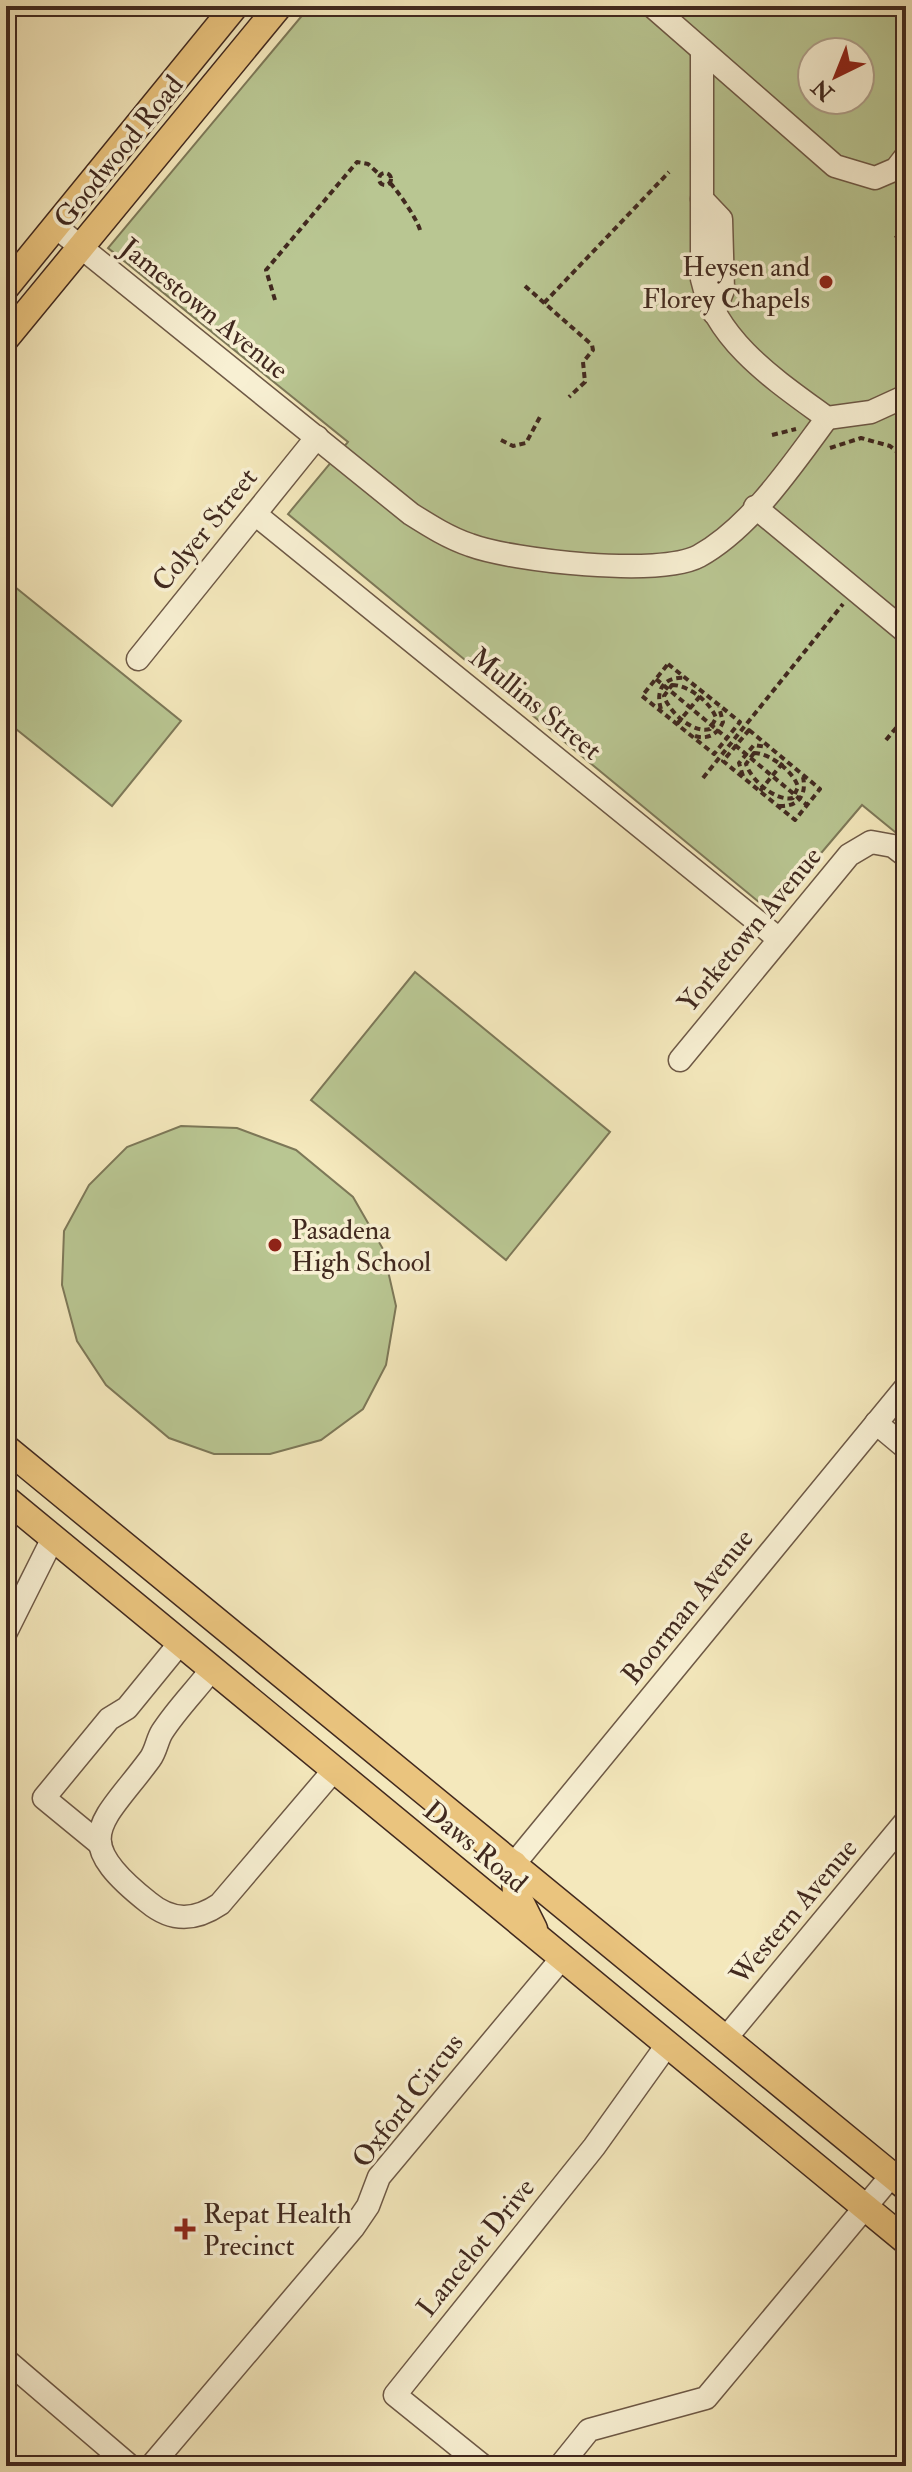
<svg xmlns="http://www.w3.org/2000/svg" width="912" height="2472" font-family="'IM FELL Double Pica',serif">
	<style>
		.green { fill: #b9c692; stroke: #7d7858; stroke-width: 2; fill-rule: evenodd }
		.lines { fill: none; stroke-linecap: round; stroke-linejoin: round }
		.minor-casing { stroke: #6e5946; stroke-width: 25 }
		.major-casing { stroke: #41291f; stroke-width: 29 }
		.path { stroke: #41291f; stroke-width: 4; stroke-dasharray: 6 4; stroke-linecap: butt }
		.minor { stroke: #f8f0d3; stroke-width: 22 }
		.major { stroke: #eac47e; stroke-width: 26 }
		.poi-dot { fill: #8f2418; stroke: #f8f0d3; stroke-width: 3 }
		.labels { text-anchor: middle; stroke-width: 7; stroke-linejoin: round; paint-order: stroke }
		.street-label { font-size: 28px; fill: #41291f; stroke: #f8f0d3 }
		.poi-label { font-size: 28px; fill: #41291f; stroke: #f8f0d3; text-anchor: start }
	</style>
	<rect width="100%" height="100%" fill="#f4e8bc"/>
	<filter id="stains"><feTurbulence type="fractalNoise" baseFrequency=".0025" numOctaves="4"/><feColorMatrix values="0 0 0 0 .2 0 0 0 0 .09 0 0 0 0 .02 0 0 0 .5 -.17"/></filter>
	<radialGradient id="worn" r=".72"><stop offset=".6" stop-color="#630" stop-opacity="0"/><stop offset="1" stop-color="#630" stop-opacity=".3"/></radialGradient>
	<g class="green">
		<path d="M310,6H906V841L862,805L771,912L288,514L348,442L108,248ZM812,52H860V100H812Z"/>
		<path d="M15,587L181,721L112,806L6,721V598Z"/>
		<path d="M415,972L610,1132L506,1260L311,1100Z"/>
		<path d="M181,1126L237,1128L296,1150L353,1197L383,1249L396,1306L386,1365L363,1409L321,1440L270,1454H214L169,1438L106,1385L77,1341L62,1285L64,1231L89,1185L127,1147Z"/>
	</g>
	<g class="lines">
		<defs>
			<g id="minor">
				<path d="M652,6L835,166L875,178L896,169L906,156"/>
				<path d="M702,50V279C716,342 778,382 827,418L871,412L906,396"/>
				<path d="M702,199L721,219L723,290L714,313"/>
				<path d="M56,227L411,514C430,526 449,538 470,545C513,561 660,577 699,556C751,527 792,465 827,418"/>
				<path d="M755,507L906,632"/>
				<path d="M255,514L779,939"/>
				<path d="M138,659L317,437"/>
				<path d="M680,1060L849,855L871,842L893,846L906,856"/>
				<path d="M876,1423L906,1448"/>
				<path d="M6,1632L53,1538"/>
				<path d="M212,1669C196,1690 176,1710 162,1732C157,1740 156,1751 150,1759C102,1824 67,1838 148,1902C172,1922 195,1921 220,1904L334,1770"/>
				<path d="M100,1844L44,1798L109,1719L127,1708L180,1643"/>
				<path d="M514,1864L906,1387"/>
				<path d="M726,2038L906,1821"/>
				<path d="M6,2360L130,2466"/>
				<path d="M151,2466L353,2228L368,2206L379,2177L562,1958"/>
				<path d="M483,2466L395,2395L594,2147L667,2045"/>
				<path d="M560,2466L589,2430L706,2398L892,2175"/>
			</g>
			<g id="major">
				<path d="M6,287L235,6"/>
				<path d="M6,338L279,6"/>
				<path d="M6,1448L906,2187"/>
				<path d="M6,1499L906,2241"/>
				<path d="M514,1864L516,1893L534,1929"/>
			</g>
		</defs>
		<use href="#minor" class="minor-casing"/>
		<use href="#major" class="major-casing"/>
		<g class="path">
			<circle cx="385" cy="179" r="6"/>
			<path d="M390,183C398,191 417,219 420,230"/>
			<path d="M895,238L906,233"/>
			<path d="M525,286L592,345L593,350L583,362L585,382L569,397"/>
			<path d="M275,300L266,270L357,162L368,164L380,175"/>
			<path d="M544,303L669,172"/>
			<path d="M772,435L796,429"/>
			<path d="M501,440L513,446L526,443L541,415"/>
			<path d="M830,448L861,438L890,446L906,459"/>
			<path d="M668,664L740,722L714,754L642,696Z"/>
			<path d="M656,679L728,739"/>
			<path d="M672,685C689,685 711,703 716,718L710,729C693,734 669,712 664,696Z"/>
			<path d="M661,709C655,690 664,676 685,678"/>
			<path d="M677,724L701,695"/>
			<path d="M749,730L820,789L795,820L723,761Z"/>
			<path d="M695,736C708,740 718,734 723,722L719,707"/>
			<path d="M886,740L906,716"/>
			<path d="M735,745L807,805"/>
			<path d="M754,753C770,753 794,772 798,787L793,798C776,802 751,780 746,764Z"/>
			<path d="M743,776L739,763L754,745L767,747"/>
			<path d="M703,778L843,604"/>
			<path d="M760,791L785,760"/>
			<path d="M779,806C798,807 807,795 803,777"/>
		</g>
		<use href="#minor" class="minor"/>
		<use href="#major" class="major"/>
	</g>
	<g class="poi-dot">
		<circle cx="826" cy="282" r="8"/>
		<circle cx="275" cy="1245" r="8"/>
		<path d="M181 2217h8v8h8v8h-8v8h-8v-8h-8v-8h8z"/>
	</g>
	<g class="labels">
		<g class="street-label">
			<text transform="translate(118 151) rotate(-51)" y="10">Goodwood Road</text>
			<text transform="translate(205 308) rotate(39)" y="10">Jamestown Avenue</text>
			<text transform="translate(204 529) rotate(-51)" y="10">Colyer Street</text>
			<text transform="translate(536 703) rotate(39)" y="10">Mullins Street</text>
			<text transform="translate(749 929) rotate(-50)" y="10">Yorketown Avenue</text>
			<text transform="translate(687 1606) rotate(-51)" y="10">Boorman Avenue</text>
			<text transform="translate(476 1846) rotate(40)" y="10">Daws Road</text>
			<text transform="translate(793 1911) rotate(-50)" y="10">Western Avenue</text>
			<text transform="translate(407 2100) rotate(-52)" y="10">Oxford Circus</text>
			<text transform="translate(475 2247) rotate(-51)" y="10">Lancelot Drive</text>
		</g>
		<g class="poi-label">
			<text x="810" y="276" text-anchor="end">Heysen and<tspan x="810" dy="32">Florey Chapels</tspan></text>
			<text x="291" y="1239">Pasadena<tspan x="291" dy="32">High School</tspan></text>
			<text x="203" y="2223">Repat Health<tspan x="203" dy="32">Precinct</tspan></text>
		</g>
	</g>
	<rect width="912" height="2472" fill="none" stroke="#f4e8bc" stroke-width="32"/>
	<rect x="8" y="8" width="896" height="2456" fill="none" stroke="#41291f" stroke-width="4"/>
	<rect x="16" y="16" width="880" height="2440" fill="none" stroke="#41291f" stroke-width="2"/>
	<g transform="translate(836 76) rotate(223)"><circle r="38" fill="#f8f0d3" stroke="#afa08b" stroke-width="2"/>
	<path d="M0-6L14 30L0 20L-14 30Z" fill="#8f2418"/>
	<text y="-12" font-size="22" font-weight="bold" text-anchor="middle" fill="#41291f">N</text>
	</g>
	<rect width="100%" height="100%" filter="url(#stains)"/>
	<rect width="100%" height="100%" fill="url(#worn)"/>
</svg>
